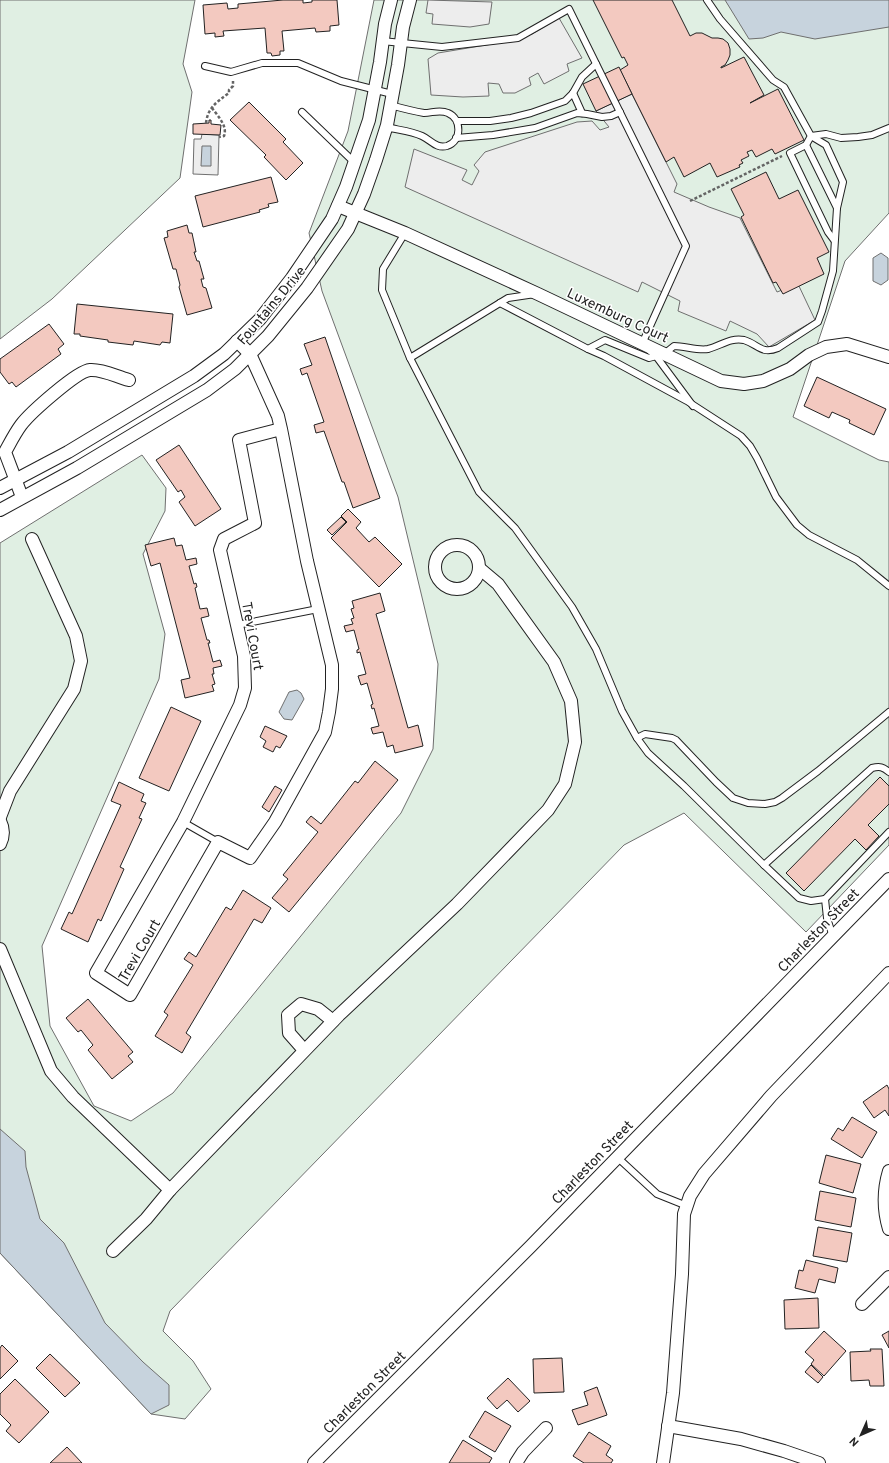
<svg xmlns="http://www.w3.org/2000/svg" width="889" height="1463" font-family="Overpass,sans-serif">
	<style>
		.green { fill: #e0efe3; stroke: #6f6f6f }
		.parking { fill: #ededed; stroke: #6f6f6f }
		.water { fill: #c7d3dd; stroke: #6f6f6f }
		.building { fill: #f3c9c0; stroke: #222 }
		.lines { fill: none; stroke-linecap: round; stroke-linejoin: round }
		.lane-casing { stroke: #222; stroke-width: 8 }
		.street-casing { stroke: #222; stroke-width: 14 }
		.path { stroke: #646464; stroke-width: 2.5; stroke-dasharray: 3 2; stroke-linecap: butt }
		.lane { stroke: #fff; stroke-width: 6 }
		.street { stroke: #fff; stroke-width: 12 }
		.labels { text-anchor: middle; stroke-width: 3; stroke-linejoin: round; paint-order: stroke }
		.street-label { font-size: 14px; fill: #222; stroke: #fff }
	</style>
	<rect width="100%" height="100%" fill="#fff"/>
	<g class="green">
		<path d="M0,0H195L183,64L192,92L180,178L52,299L0,339Z"/>
		<path d="M374,0H889V213L845,261L793,417L879,460L889,462V845L806,932L684,813L624,845L170,1311L163,1331L193,1361L211,1389L185,1419L151,1414L0,1253V543L142,455L166,488L165,511L143,554L165,634L159,679L42,946L50,1026L94,1106L131,1121L173,1093L401,813L433,749L438,664L398,497L322,291L309,233L348,131Z"/>
	</g>
	<g class="parking">
		<path d="M428,0L492,2L489,24L470,27L432,24L433,14L426,13Z"/>
		<path d="M559,18L582,58L567,64L569,71L544,84L538,73L529,78L531,85L515,93H503L499,84L488,83L489,96L463,97L431,95L428,59L438,53L510,41L532,34Z"/>
		<path d="M632,94L677,184L674,192L709,207L740,218L777,292L798,284L815,320L769,347L757,334L730,321L726,331L678,311L680,301L642,282L638,292L405,187L414,149L467,170L462,180L472,185L479,171L474,165L485,152L577,122L592,121L600,130L609,127L596,111Z"/>
		<path d="M202,134L219,135L218,175L193,174L194,139H201Z"/>
	</g>
	<g class="water">
		<path d="M725,0H889V27L815,39L781,32L763,38L749,39Z"/>
		<path d="M202,146H211V166H201Z"/>
		<path d="M881,253L888,258V280L881,285L873,281V258Z"/>
		<path d="M297,690L301,693L304,699L292,720L284,719L279,712L289,692Z"/>
		<path d="M0,1129L25,1151L26,1167L40,1219L64,1243L105,1323L143,1362L169,1385V1405L151,1414L0,1253Z"/>
	</g>
	<g class="building">
		<path d="M283,0H303V3L312,2V0H337L339,25L330,26V31L316,32L315,28L282,31L284,51H280V55L272,56L271,53H267L265,28L223,31L224,36L215,37V33L205,34L203,5L227,3L228,9L238,8V4Z"/>
		<path d="M593,0H672L690,36L696,33H702L712,38H718L723,39L728,43L730,49V55L728,60L725,65L721,67V68L744,57L764,95L750,103L778,89L804,140L775,154L772,149L756,157L752,150L747,152L749,156L741,160L743,163L739,165L740,167L717,177L710,163L684,177L674,157L666,162L620,70L628,65L624,57L622,58Z"/>
		<path d="M619,67L632,94L596,111L583,84Z"/>
		<path d="M249,102L286,139L283,142L303,163L286,180L264,157L266,155L230,120Z"/>
		<path d="M209,120H211V124L221,125L220,135L193,134V124L209,123Z"/>
		<path d="M766,172L779,199L798,190L829,252L817,258L824,274L783,294L776,282L773,283L741,217L744,215L731,189Z"/>
		<path d="M271,177L278,202L268,204L269,207L259,210L260,212L203,227L195,196Z"/>
		<path d="M187,225L189,233H192L196,252H194L197,261H199L204,279H201L203,287L206,288L212,308L187,315L179,287L180,285L176,269H173L164,238L168,237L167,231Z"/>
		<path d="M77,304L173,314L170,343L162,342L160,345L134,341L133,345L108,342V340L80,336V334H74Z"/>
		<path d="M49,324L64,344L58,349L61,354L16,387L12,382L9,384L0,372V359Z"/>
		<path d="M325,337L380,498L353,508L344,482H342L324,431L316,433L314,425L324,422L307,373L302,375L300,369L312,365L304,344Z"/>
		<path d="M817,377L886,409L874,435L849,423L850,420L832,412L829,418L804,406Z"/>
		<path d="M179,445L221,509L195,526L179,502L185,497L181,490L178,492L156,460Z"/>
		<path d="M348,509L361,522L356,528L369,542L375,537L402,564L379,587L331,538L347,522L341,516Z"/>
		<path d="M341,517L346,522L332,535L327,530Z"/>
		<path d="M174,538L176,546L182,545L186,560L196,558L197,564L189,566L194,584L196,583L197,587L195,588L200,609L207,608L209,616L201,618L207,640H209L210,643H208L213,662L220,660L222,666L213,668L214,674H212L215,684L212,685L214,691L185,698L181,680L190,678L160,563L151,566L145,545Z"/>
		<path d="M380,593L385,611L376,614L408,728L418,725L423,746L395,753L393,745L387,747L383,732L373,734L371,728L379,726L374,708L372,709L371,705L373,704L367,683L361,685L358,676L366,674L360,652L357,653V650L359,649L354,630L346,632L344,626L353,624L351,619L354,618L351,609L354,608L352,601Z"/>
		<path d="M171,707L201,721L169,791L139,778Z"/>
		<path d="M265,726L287,736L280,748L276,746L273,752L263,747L266,741L260,737Z"/>
		<path d="M375,761L398,780L289,912L272,898L288,879L283,875L318,832L306,822L311,816L321,824L355,781L358,783Z"/>
		<path d="M880,777L889,786V804L868,825L879,836L866,850L855,839L804,891L786,873Z"/>
		<path d="M119,782L144,794L141,801L146,803L139,818L142,819L120,867L124,869L101,921L98,919L88,942L61,929L69,912L72,914L121,805L111,801Z"/>
		<path d="M275,786L282,790L269,812L262,807Z"/>
		<path d="M243,890L271,908L262,923L254,919L186,1033L191,1037L182,1053L155,1036L168,1015L164,1012L193,965L184,959L189,952L196,957L226,907L231,910Z"/>
		<path d="M88,999L133,1052L128,1056L133,1062L112,1079L88,1050L93,1045L81,1030L78,1032L66,1018Z"/>
		<path d="M887,1085L889,1089V1116L885,1110L874,1118L863,1102Z"/>
		<path d="M852,1117L877,1132L862,1158L831,1139L838,1128L843,1131Z"/>
		<path d="M826,1155L861,1164L853,1193L819,1183Z"/>
		<path d="M820,1191L856,1198L851,1227L815,1220Z"/>
		<path d="M818,1227L852,1233L847,1262L813,1256Z"/>
		<path d="M806,1260L838,1268L835,1283L819,1279L815,1293L795,1288L799,1270L803,1271Z"/>
		<path d="M818,1298L819,1328L785,1329L784,1300Z"/>
		<path d="M824,1331L846,1351L824,1376L811,1364L814,1360L805,1352Z"/>
		<path d="M889,1331V1348L882,1335Z"/>
		<path d="M2,1345L18,1361L0,1379V1348Z"/>
		<path d="M870,1349H882L884,1386H870L869,1380L851,1381L850,1352L871,1351Z"/>
		<path d="M50,1354L80,1383L65,1397L36,1368Z"/>
		<path d="M562,1358L564,1392L534,1393L533,1359Z"/>
		<path d="M811,1365L823,1377L818,1383L805,1372Z"/>
		<path d="M508,1378L530,1401L518,1412L507,1400L497,1409L487,1398Z"/>
		<path d="M15,1379L49,1412L19,1443L6,1431L11,1425L0,1414V1394Z"/>
		<path d="M597,1387L607,1415L578,1425L572,1410L588,1405L584,1392Z"/>
		<path d="M485,1411L511,1426L495,1452L469,1437Z"/>
		<path d="M589,1432L611,1446L606,1455L613,1460L611,1463H584L573,1456Z"/>
		<path d="M463,1440L492,1458L489,1463H449Z"/>
		<path d="M67,1447L82,1463H50Z"/>
	</g>
	<g class="lines">
		<defs>
			<g id="lane">
				<path d="M707,0L720,19L773,80L784,87L811,136L826,145L843,182L837,208"/>
				<path d="M382,41L442,47L518,38L569,9L686,246L642,344"/>
				<path d="M205,66L231,72L262,63H298L341,81L392,94"/>
				<path d="M573,93L582,113"/>
				<path d="M302,112L355,163"/>
				<path d="M457,121H490L511,118L531,113L565,101L573,93L582,77L596,64"/>
				<path d="M386,127C398,130 411,131 422,136C431,140 436,149 447,146C462,141 462,119 448,113C440,109 432,113 424,113C412,111 401,108 390,105"/>
				<path d="M456,138L493,135L535,128L577,113L587,114L602,117L611,116L620,112"/>
				<path d="M405,233L383,269L382,290L410,358L508,298L535,294"/>
				<path d="M834,240L828,232L790,153L806,145L811,136L826,134L841,138L858,137L872,135L889,128"/>
				<path d="M500,303L588,349L605,340L649,358L664,354L674,346C685,346 698,351 708,349C720,346 731,337 744,340C758,344 761,355 778,348L818,322L822,311L833,271L837,208L806,145"/>
				<path d="M588,349L604,356L687,401L741,436L750,446L757,458L776,497L797,525L809,535L857,560L889,586"/>
				<path d="M650,351L656,356L693,406"/>
				<path d="M410,358L479,492L515,528L572,607L596,649L622,711L637,738L648,753L684,786L764,865"/>
				<path d="M237,625L318,609"/>
				<path d="M637,738L645,734L672,738L676,740L716,782L733,798L748,803L765,804L775,802L782,798L818,771L889,712"/>
				<path d="M889,772C883,767 880,766 872,768L764,865L799,898L811,901L825,899L889,832"/>
				<path d="M183,822L218,842"/>
				<path d="M825,899L827,918L833,937"/>
				<path d="M617,1157L657,1194L687,1206"/>
			</g>
			<g id="street">
				<path d="M338,206L405,233L538,294L721,381L744,384L763,381L790,369L809,355L826,347L847,344L889,357"/>
				<path d="M237,341L250,354L278,416L281,429L307,561L332,665V689L329,712L325,732L275,822L250,858L218,842L130,995L96,973L183,822L240,705L245,688L244,656L220,550L224,539L255,523L239,440L281,429"/>
				<path d="M0,488L68,452L194,376L224,354L260,319L292,278L332,219L346,187L369,120L380,62L385,24L391,0"/>
				<path d="M22,497L5,452C10,443 15,433 21,425C30,413 77,371 90,370C103,369 117,377 129,380"/>
				<path d="M0,510L77,468L207,390L235,369L268,336L307,288L348,229L364,194L376,160L387,125L398,65L403,27L410,0"/>
				<circle cx="457" cy="567" r="22"/>
				<path d="M0,817L10,791L74,689L81,661L76,636L32,539"/>
				<path d="M0,821C4,829 4,836 0,844"/>
				<path d="M0,949L51,1071L73,1097L170,1190L339,1015L457,904L548,810L565,784L575,742L571,701L554,662L498,584L479,568"/>
				<path d="M304,1050L289,1033L288,1015L301,1004L318,1009L333,1021"/>
				<path d="M889,1171C883,1191 883,1209 889,1229"/>
				<path d="M113,1251L146,1219L170,1190"/>
				<path d="M862,1304L889,1277"/>
				<path d="M668,1426L741,1439L784,1451L819,1463"/>
				<path d="M314,1463L531,1246L889,879"/>
				<path d="M516,1463L523,1452L546,1428"/>
				<path d="M663,1463L673,1393L682,1274L684,1214L690,1196L704,1174L771,1096L889,973"/>
			</g>
		</defs>
		<use href="#lane" class="lane-casing"/>
		<use href="#street" class="street-casing"/>
		<g class="path">
			<path d="M212,108C217,115 228,126 224,136L219,137"/>
			<path d="M206,123C208,107 217,102 229,93V90L233,86V81"/>
			<path d="M690,201L782,156"/>
		</g>
		<use href="#lane" class="lane"/>
		<use href="#street" class="street"/>
	</g>
	<g class="labels">
		<g class="street-label">
			<text transform="translate(271 305) rotate(-50)" y="5">Fountains Drive</text>
			<text transform="translate(618 315) rotate(25)" y="5">Luxemburg Court</text>
			<text transform="translate(253 636) rotate(80)" y="5">Trevi Court</text>
			<text transform="translate(818 930) rotate(-46)" y="5">Charleston Street</text>
			<text transform="translate(139 950) rotate(-60)" y="5">Trevi Court</text>
			<text transform="translate(592 1162) rotate(-46)" y="5">Charleston Street</text>
			<text transform="translate(364 1392) rotate(-45)" y="5">Charleston Street</text>
		</g>
	</g>
	<g transform="translate(861 1435) rotate(225)" stroke="#ffffff" stroke-width="3" paint-order="stroke">
	<path d="M0-3L7 15L0 10L-7 15Z" fill="#222222"/>
	<text y="-6" font-size="11" font-weight="bold" text-anchor="middle" fill="#222222">N</text>
	</g>
</svg>
